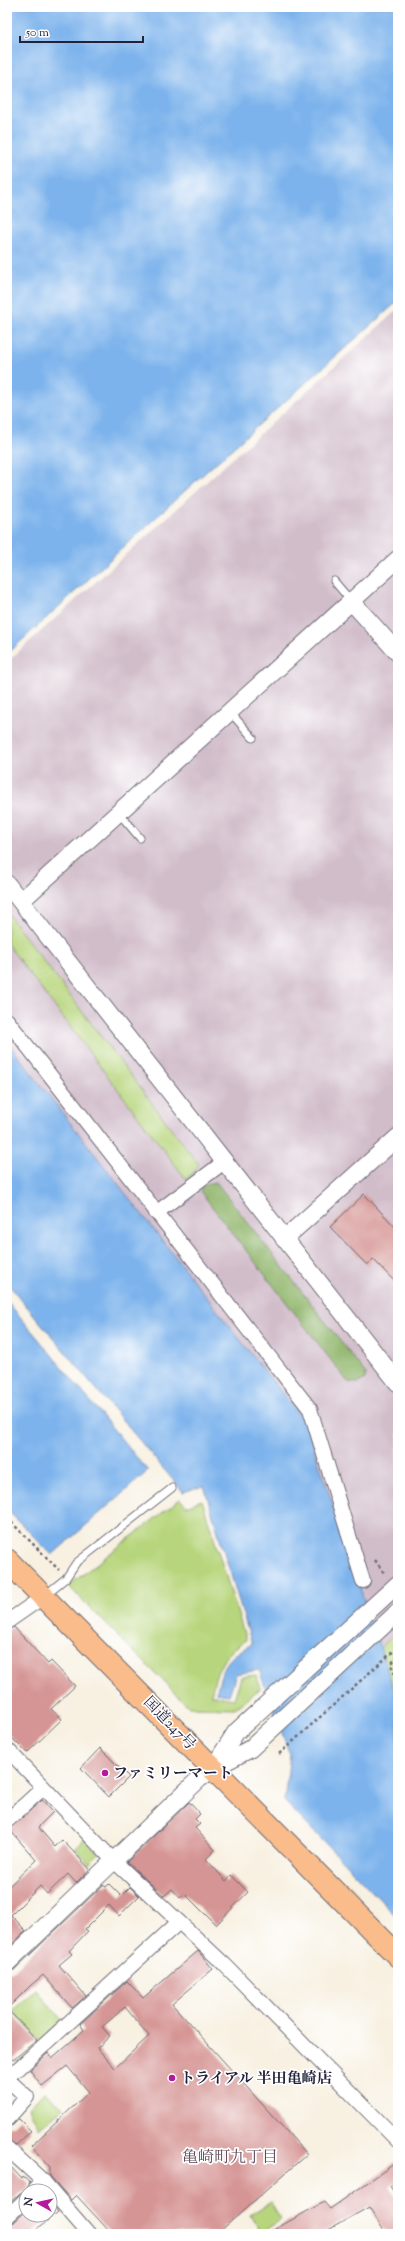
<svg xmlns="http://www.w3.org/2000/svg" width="405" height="2241" font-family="'Sorts Mill Goudy','Noto Serif JP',serif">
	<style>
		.industrial { fill: #d1bdca }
		.green { fill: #b7d57c; stroke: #6c7c5c }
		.forest { fill: #91b66c; stroke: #5a6c54 }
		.water { fill: #7db3ec; stroke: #506a94 }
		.building { fill: #d59594; fill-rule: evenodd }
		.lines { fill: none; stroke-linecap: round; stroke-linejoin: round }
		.service-casing { stroke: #6d6a75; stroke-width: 9 }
		.minor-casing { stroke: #6d6a75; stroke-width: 16 }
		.tertiary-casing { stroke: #6d6a75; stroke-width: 19 }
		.trunk-casing { stroke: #6d6a75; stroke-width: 24 }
		.path { stroke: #6d6a75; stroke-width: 2.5; stroke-dasharray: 3 3; stroke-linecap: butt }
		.service { stroke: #fff; stroke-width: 7 }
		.minor { stroke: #fff; stroke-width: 14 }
		.tertiary { stroke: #fff; stroke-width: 17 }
		.trunk { stroke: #f9bc8a; stroke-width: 22 }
		.poi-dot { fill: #b5179e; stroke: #fff; stroke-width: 1.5 }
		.labels { text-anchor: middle; stroke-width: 3.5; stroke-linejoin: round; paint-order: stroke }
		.street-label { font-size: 15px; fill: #22223b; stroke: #fff }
		.poi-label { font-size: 15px; font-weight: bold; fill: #22223b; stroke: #fff; text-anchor: start }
		.neighbourhood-label { font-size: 16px; fill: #614a5a; stroke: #fff }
	</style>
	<rect width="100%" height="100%" fill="#fff"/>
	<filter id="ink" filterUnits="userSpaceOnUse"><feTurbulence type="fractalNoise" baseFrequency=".025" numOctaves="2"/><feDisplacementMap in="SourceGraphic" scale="8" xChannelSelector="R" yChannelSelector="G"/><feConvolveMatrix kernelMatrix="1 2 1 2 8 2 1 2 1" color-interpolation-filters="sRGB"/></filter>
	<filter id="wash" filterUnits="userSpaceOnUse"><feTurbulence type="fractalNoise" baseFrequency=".012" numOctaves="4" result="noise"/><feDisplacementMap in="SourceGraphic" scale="16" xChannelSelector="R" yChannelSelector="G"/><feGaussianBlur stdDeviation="0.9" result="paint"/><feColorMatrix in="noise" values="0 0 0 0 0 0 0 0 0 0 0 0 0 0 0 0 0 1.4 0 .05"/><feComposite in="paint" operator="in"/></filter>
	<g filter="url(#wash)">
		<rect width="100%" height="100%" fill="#f8f1e2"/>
		<path class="industrial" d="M398,309V1702L306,1424L7,1042V662Z"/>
		<g class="green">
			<path d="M7,913L199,1165L192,1174L186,1179L7,944Z"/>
			<path d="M180,1499L186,1506L202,1500L246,1640C222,1655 217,1669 211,1695L234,1699L241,1677L256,1675L261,1688L235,1708L189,1707L68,1586Z"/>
			<path d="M398,1631V1702L380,1648Z"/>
			<path d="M84,1839L99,1854L89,1864L75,1848Z"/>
			<path d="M36,1990L63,2021L40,2041L13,2011Z"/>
			<path d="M44,2092L63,2108L39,2129L29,2108Z"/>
			<path d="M270,2202L281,2220L260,2233L250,2215Z"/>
		</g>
		<path class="forest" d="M216,1182L366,1374L365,1379L359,1383L348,1382L200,1191L205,1184Z"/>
		<g class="water">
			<path d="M7,7H398V301L199,478L7,654Z"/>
			<path d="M7,1042L306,1424L398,1702V1918L284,1801L290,1755L259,1670L236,1674L229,1695L216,1693C224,1664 225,1659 252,1644L204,1486L183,1492L7,1283Z"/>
			<path d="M7,1301L148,1471L52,1555L7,1510Z"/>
		</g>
		<g id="blocks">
			<g class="building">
				<path d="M364,1194L398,1230V1285L373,1259L367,1265L330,1227Z"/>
				<path d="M14,1627L48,1664L51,1661L75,1686L51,1709L62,1719L27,1753L7,1733V1630Z"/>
				<path d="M100,1748L129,1777L109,1797L81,1768Z"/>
				<path d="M42,1800L53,1812L38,1827L55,1847L62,1840L89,1868V1870L76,1883L68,1874L47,1894L40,1886L11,1915L26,1931L7,1949V1888L36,1860L9,1829Z"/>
				<path d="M189,1802L200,1814L195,1819L200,1824L195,1828L215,1850L206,1859L226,1881L231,1875L248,1892L216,1925L185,1894L180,1898L172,1889L164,1896L127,1862Z"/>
				<path d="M109,1884L121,1896L130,1887L139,1896L119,1916L109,1905L85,1929L88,1931L69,1951L72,1954L59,1965L86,1996L72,2008L43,1975L30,1986L7,2009L37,2040L13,2060L7,2053V1973L14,1970L103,1885L106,1887Z"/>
				<path d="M198,1951L213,1969L172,2004L307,2154L218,2233L112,2234L76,2195L71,2200L50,2176V2167L31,2146L89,2092L67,2066L42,2086L30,2070L48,2053L52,2058L84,2030L80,2024L127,1981L143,1998ZM125,2007L149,2036L115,2068L97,2048L110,2036L102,2027Z"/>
				<path d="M19,2119L31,2131L16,2145L7,2140V2127L13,2125Z"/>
				<path d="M398,2161V2180L390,2186L398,2199V2234H386L369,2207L321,2234H266L324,2202L330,2209Z"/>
				<path d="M7,2163L22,2179L23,2177L30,2183L26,2191L20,2193L7,2205Z"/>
				<path d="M50,2202L58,2212L31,2234H7V2225L13,2223L26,2211V2215H50Z"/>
			</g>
		</g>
	</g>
	<g filter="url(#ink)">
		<use href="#blocks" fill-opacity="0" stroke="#6d6a75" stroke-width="1"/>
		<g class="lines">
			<defs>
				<g id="service">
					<path d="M334,581L351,601"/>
					<path d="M230,712L253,738"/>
					<path d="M118,812L140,838"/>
					<path d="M45,1595L66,1578L76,1563L172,1488"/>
				</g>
				<g id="minor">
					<path d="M7,1020L310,1409L363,1581"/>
					<path d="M156,1213L224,1162"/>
					<path d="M7,1622L43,1597"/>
					<path d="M7,1749L113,1860L225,1965L398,2141"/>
					<path d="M7,1821L43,1788"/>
					<path d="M7,2073L18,2069L179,1922"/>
					<path d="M7,2079L27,2097L7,2119"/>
					<path d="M7,2148L44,2182L89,2234"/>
					<path d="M34,2191L44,2182"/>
					<path d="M7,2217L26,2199"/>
				</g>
				<g id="tertiary">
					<path d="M351,601L398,653"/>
					<path d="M7,884L398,1383"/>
					<path d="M21,901L398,559"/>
					<path d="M284,1239L398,1137"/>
					<path d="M213,1768L236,1732L398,1584"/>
					<path d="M7,1963L199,1779L213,1768L250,1749L398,1612"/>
				</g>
				<path id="trunk" d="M7,1560L398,1956"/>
			</defs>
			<use href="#service" class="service-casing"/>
			<use href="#minor" class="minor-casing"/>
			<use href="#tertiary" class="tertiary-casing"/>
			<use href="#trunk" class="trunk-casing"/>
			<g class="path">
				<path d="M7,1518L59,1570"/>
				<path d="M375,1560L385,1574"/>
				<path d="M398,1656L391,1664L398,1683"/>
				<path d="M279,1754L398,1647"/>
			</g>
			<use href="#service" class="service"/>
			<use href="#minor" class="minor"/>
			<use href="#tertiary" class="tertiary"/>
			<use href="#trunk" class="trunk"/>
		</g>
	</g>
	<g class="poi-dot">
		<circle cx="105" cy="1773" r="4"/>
		<circle cx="172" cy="2078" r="4"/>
	</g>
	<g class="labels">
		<g class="street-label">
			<text transform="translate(170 1723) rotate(46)" y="5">国道247号</text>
		</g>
		<g class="poi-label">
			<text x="113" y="1778">ファミリーマート</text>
			<text x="180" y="2083">トライアル 半田亀崎店</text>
		</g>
		<g class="neighbourhood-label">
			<text x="230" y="2162">亀崎町九丁目</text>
		</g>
	</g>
	<rect width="405" height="2241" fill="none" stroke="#fff" stroke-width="24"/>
	<g transform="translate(38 2203) rotate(278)"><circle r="19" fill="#ffffff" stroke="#a7a7b1"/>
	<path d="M0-3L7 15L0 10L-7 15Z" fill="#b5179e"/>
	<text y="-6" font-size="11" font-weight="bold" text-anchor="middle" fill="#22223b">N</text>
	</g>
	<path d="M20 36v6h123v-6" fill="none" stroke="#22223b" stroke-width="2"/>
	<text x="26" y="36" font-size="12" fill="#22223b" stroke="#ffffff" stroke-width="3" paint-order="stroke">50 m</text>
</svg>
